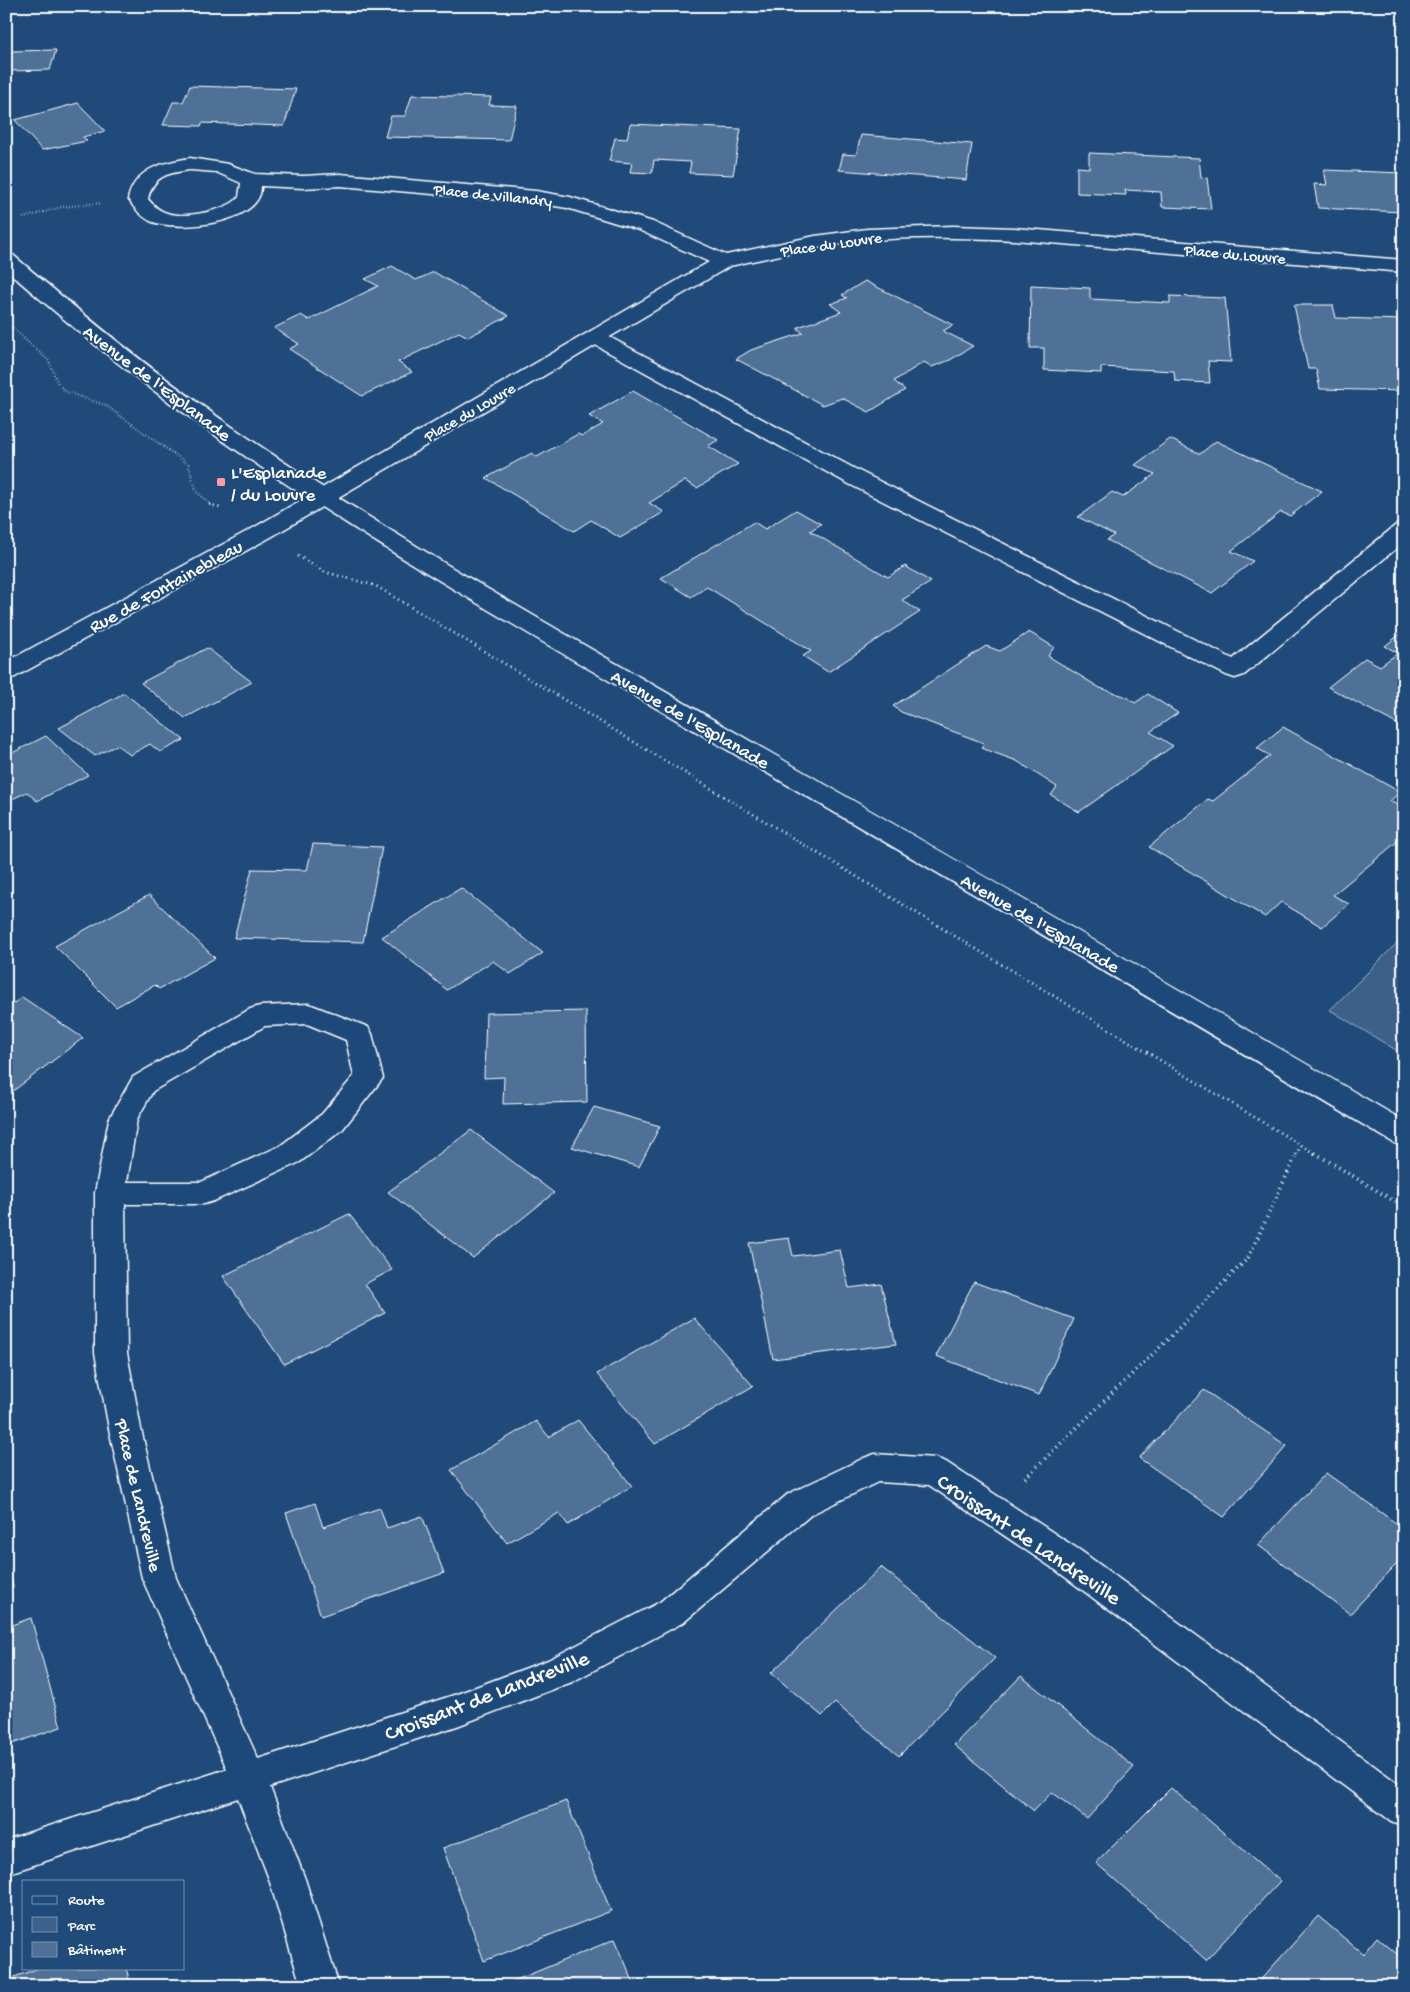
<svg xmlns="http://www.w3.org/2000/svg" width="1410" height="1992" font-family="'Gochi Hand',sans-serif">
	<style>
		.green { fill: #3c618b; stroke: #9eb0c5 }
		.building { fill: #507197; stroke: #fff }
		.lines { fill: none; stroke-linecap: round; stroke-linejoin: round }
		.service-casing { stroke: #fff; stroke-width: 3 }
		.minor-casing { stroke: #fff; stroke-width: 3 }
		.tertiary-casing { stroke: #fff; stroke-width: 3 }
		.path-far2 { stroke: #fff; stroke-width: 2.5; stroke-dasharray: 0.5 2.5; stroke-linecap: butt }
		.path-far1 { stroke: #fff; stroke-width: 3; stroke-dasharray: 1 4; stroke-linecap: butt }
		.path { stroke: #fff; stroke-width: 4; stroke-dasharray: 1 4.5; stroke-linecap: butt }
		.service { fill: #1f4a7a; fill-rule: evenodd }
		.minor { fill: #1f4a7a; fill-rule: evenodd }
		.tertiary { fill: #1f4a7a; fill-rule: evenodd }
		.poi-dot { fill: #ff9aa2; stroke: #1f4a7a; stroke-width: 2 }
		.labels { text-anchor: middle; stroke-width: 4; stroke-linejoin: round; paint-order: stroke }
		.far-street-label { font-size: 16px; fill: #fff; stroke: #1f4a7a }
		.street-label { font-size: 19px; fill: #fff; stroke: #1f4a7a }
		.poi-label { font-size: 19px; fill: #fff; stroke: #1f4a7a; text-anchor: start }
		.near-street-label { font-size: 22px; fill: #fff; stroke: #1f4a7a }
	</style>
	<rect width="100%" height="100%" fill="#1f4a7a"/>
	<filter id="ink" filterUnits="userSpaceOnUse"><feTurbulence type="fractalNoise" baseFrequency=".02" numOctaves="2"/><feDisplacementMap in="SourceGraphic" scale="10" xChannelSelector="R" yChannelSelector="G"/><feConvolveMatrix kernelMatrix="1 2 1 2 8 2 1 2 1" color-interpolation-filters="sRGB"/></filter>
	<g filter="url(#ink)">
		<path class="green" d="M1404,936V1055L1330,1010Z"/>
		<g class="building">
			<path d="M56,50L50,70L6,71L12,51Z"/>
			<path d="M190,86L296,89L284,126L202,123L201,126L163,125L173,102H183Z"/>
			<path d="M412,95L491,97L489,105L517,106L509,140L385,137L391,116H405Z"/>
			<path d="M78,103L105,131L83,137L87,141L42,150L15,120Z"/>
			<path d="M630,124L741,129L733,175L689,173L691,162L654,160L652,173L630,172L632,163L609,161L615,138L627,139Z"/>
			<path d="M861,135L972,144L966,180L839,170L843,154L856,155Z"/>
			<path d="M1089,153L1199,158L1201,177L1207,178L1211,209L1162,207L1161,192L1125,190L1126,195L1077,193V167L1089,168Z"/>
			<path d="M1324,170L1404,173V220L1402,212L1318,208L1314,184L1327,185Z"/>
			<path d="M392,266L416,280L434,272L509,316L468,337L459,332L398,362L412,372L362,396L289,349L299,344L274,328L301,315L309,320L378,286L365,279Z"/>
			<path d="M865,281L953,325L943,331L973,346L950,360L932,367L924,362L894,381L905,390L869,412L842,398L823,405L736,359L751,350L803,333L797,328L801,326L841,312L830,304L847,298L842,295Z"/>
			<path d="M1031,285L1090,288V299L1170,303V296L1225,298L1231,362L1208,361L1210,383L1175,381L1174,371L1101,367V373L1044,370V348H1030Z"/>
			<path d="M1294,305H1333L1336,318L1404,320V391L1320,389L1316,369H1308Z"/>
			<path d="M633,391L718,440L708,446L738,464L697,488L685,481L649,503L664,512L620,538L591,520L574,531L486,478L532,453L537,457L578,434L582,436L603,424L589,416Z"/>
			<path d="M1170,439L1200,454L1216,441L1322,491L1290,516L1281,512L1231,551L1253,561L1212,593L1107,540L1114,535L1078,517L1112,492L1123,497L1155,474L1135,465Z"/>
			<path d="M796,510L821,524L810,531L888,577L905,566L931,582L902,600L920,612L828,672L803,656L811,651L707,587L691,597L661,578L754,522L765,529Z"/>
			<path d="M1404,631V728L1328,687L1365,658L1380,666L1398,653L1385,646Z"/>
			<path d="M1029,632L1054,647L1048,656L1100,688L1127,697L1135,703L1148,694L1178,713L1150,732L1173,746L1079,812L1051,795L1057,787L1017,761L981,748L984,743L901,712L893,706L986,646L1000,651Z"/>
			<path d="M207,648L252,682L185,718L141,683Z"/>
			<path d="M124,693L184,740L160,752L150,744L130,755L117,745L95,756L59,728Z"/>
			<path d="M1283,727L1400,792L1390,801L1404,809V836L1333,895L1349,904L1322,927L1281,902L1265,917L1149,847L1208,799L1213,801L1270,756L1257,748Z"/>
			<path d="M46,736L88,775L37,801L27,792L6,802V756Z"/>
			<path d="M313,844L382,847L363,942L234,938L252,869L307,870Z"/>
			<path d="M461,888L543,953L510,974L493,961L447,990L382,937Z"/>
			<path d="M149,895L215,958L159,989L155,985L116,1007L55,946Z"/>
			<path d="M22,997L83,1038L9,1094L6,1093V1009Z"/>
			<path d="M586,1011L587,1102L503,1104L504,1077L484,1078L486,1013Z"/>
			<path d="M594,1107L660,1126L639,1167L572,1147Z"/>
			<path d="M471,1130L554,1193L473,1258L388,1192Z"/>
			<path d="M349,1214L392,1270L365,1284L385,1313L284,1364L223,1276Z"/>
			<path d="M789,1238L793,1256L840,1250L849,1288L881,1284L896,1344L773,1359L749,1243Z"/>
			<path d="M974,1282L1074,1319L1039,1395L936,1356Z"/>
			<path d="M694,1318L753,1386L655,1444L597,1374Z"/>
			<path d="M1204,1390L1287,1446L1224,1517L1139,1458Z"/>
			<path d="M578,1420L632,1486L568,1525L559,1513L507,1543L451,1470L536,1421L549,1437Z"/>
			<path d="M1326,1473L1404,1529V1556L1350,1614L1258,1545Z"/>
			<path d="M315,1503L323,1527L380,1508L387,1528L422,1516L444,1573L321,1616L286,1513Z"/>
			<path d="M6,1553L13,1587L6,1589Z"/>
			<path d="M881,1567L995,1658L899,1756L835,1703L822,1716L771,1673Z"/>
			<path d="M31,1618L61,1727L6,1746V1627Z"/>
			<path d="M1021,1676L1134,1767L1087,1819L1052,1792L1034,1811L954,1745Z"/>
			<path d="M1171,1788L1280,1881L1206,1960L1096,1863Z"/>
			<path d="M566,1801L611,1911L484,1961L443,1848Z"/>
			<path d="M1318,1916L1363,1954L1377,1937L1404,1960V1986H1255Z"/>
			<path d="M615,1939L635,1986H502Z"/>
			<path d="M39,1968H126L131,1986H10L9,1979Z"/>
		</g>
		<g class="lines">
			<defs>
				<path id="service" d="M595,331L602,333L861,472L1233,659L1396,525L1404,523V542L1244,675L1235,678L1226,675L845,482L588,341L585,337L588,333Z"/>
				<g id="minor">
					<path d="M190,158L228,164L255,174L303,176L340,174L536,191L570,197L653,222L726,255L815,236L867,229L953,226L1014,228L1404,260V272L1014,240C965,238 914,236 865,241C820,246 775,256 730,266L271,537L15,677L6,680V662L255,527L709,262L639,230L567,208L536,203L340,186L303,188L261,186C262,225 176,232 150,221C141,216 134,208 128,199C135,168 162,163 190,158ZM190,170L216,172L241,183L239,197C228,211 183,219 167,213C159,211 153,205 148,199C153,175 169,173 190,170Z"/>
					<path d="M309,1004L368,1027L372,1034L383,1078L342,1130L300,1162L214,1201L204,1204H125L127,1353L141,1429L176,1578L258,1759L457,1694L548,1660L660,1602L788,1494L864,1458L875,1454L935,1458L946,1462L1081,1551L1404,1788V1826L1391,1821L1057,1571L929,1485L878,1482L812,1514L684,1622L572,1682L457,1726L270,1787L305,1879L339,1986H301L269,1879L238,1798L6,1874V1840L227,1769L142,1578L109,1429L95,1353V1193L109,1119L133,1077L250,1009L260,1006ZM307,1024L346,1040L354,1076L322,1114L280,1146L201,1182H127L137,1119L153,1091L265,1026Z"/>
				</g>
				<path id="tertiary" d="M6,253L13,255C90,321 169,385 254,442C404,544 562,632 719,723C948,855 1176,988 1404,1121V1146L1394,1143C1162,1005 930,868 697,732C513,624 324,519 153,390C102,352 54,311 6,270Z"/>
			</defs>
			<use href="#service" class="service-casing"/>
			<use href="#minor" class="minor-casing"/>
			<use href="#tertiary" class="tertiary-casing"/>
			<g class="path-far2">
				<path d="M23,218L62,207L101,203"/>
				<path d="M6,322L49,361L58,384L66,392L105,405L188,464L197,492L211,505"/>
			</g>
			<g class="path-far1">
				<path d="M209,504L223,509"/>
				<path d="M298,556L325,572L376,586L1317,1155"/>
				<path d="M1296,1155L1301,1145"/>
			</g>
			<g class="path">
				<path d="M1315,1153L1404,1207"/>
				<path d="M1025,1478L1161,1346L1248,1258L1297,1153"/>
			</g>
			<use href="#service" class="service"/>
			<use href="#minor" class="minor"/>
			<use href="#tertiary" class="tertiary"/>
		</g>
	</g>
	<rect class="poi-dot" x="216" y="477" width="10" height="10" rx="2.5"/>
	<g class="labels">
		<g class="far-street-label">
			<text transform="translate(493 194) rotate(6)" y="6">Place de Villandry</text>
			<text transform="translate(831 243) rotate(-8)" y="6">Place du Louvre</text>
			<text transform="translate(1235 253) rotate(5)" y="6">Place du Louvre</text>
			<text transform="translate(469 411) rotate(-30)" y="6">Place du Louvre</text>
		</g>
		<g class="street-label">
			<text transform="translate(158 382) rotate(37)" y="7">Avenue de l'Esplanade</text>
			<text transform="translate(165 585) rotate(-29)" y="7">Rue de Fontainebleau</text>
			<text transform="translate(691 718) rotate(30)" y="7">Avenue de l'Esplanade</text>
			<text transform="translate(1041 922) rotate(30)" y="7">Avenue de l'Esplanade</text>
			<text transform="translate(140 1495) rotate(77)" y="7">Place de Landreville</text>
		</g>
		<g class="poi-label">
			<text x="231" y="478">L'Esplanade<tspan x="231" dy="22">/ du Louvre</tspan></text>
		</g>
		<g class="near-street-label">
			<text transform="translate(1030 1538) rotate(34)" y="8">Croissant de Landreville</text>
			<text transform="translate(486 1694) rotate(-21)" y="8">Croissant de Landreville</text>
		</g>
	</g>
	<rect width="1410" height="1992" fill="none" stroke="#1f4a7a" stroke-width="25"/>
	<rect x="12" y="12" width="1385" height="1967" fill="none" stroke="#fff" stroke-width="2" filter="url(#ink)"/>
	<rect x="22" y="1880" width="162" height="90" fill="#1f4a7a" stroke="#7992af"/>
	<rect x="32" y="1896" width="25" height="8" fill="#1f4a7a" stroke="#7992af"/>
	<text x="68" y="1904" font-size="15" fill="#ffffff">Route</text>
	<rect x="32" y="1917" width="25" height="15" fill="#3c618b" stroke="#7992af"/>
	<text x="68" y="1930" font-size="15" fill="#ffffff">Parc</text>
	<rect x="32" y="1942" width="25" height="15" fill="#507197" stroke="#7992af"/>
	<text x="68" y="1954" font-size="15" fill="#ffffff">Bâtiment</text>
</svg>
